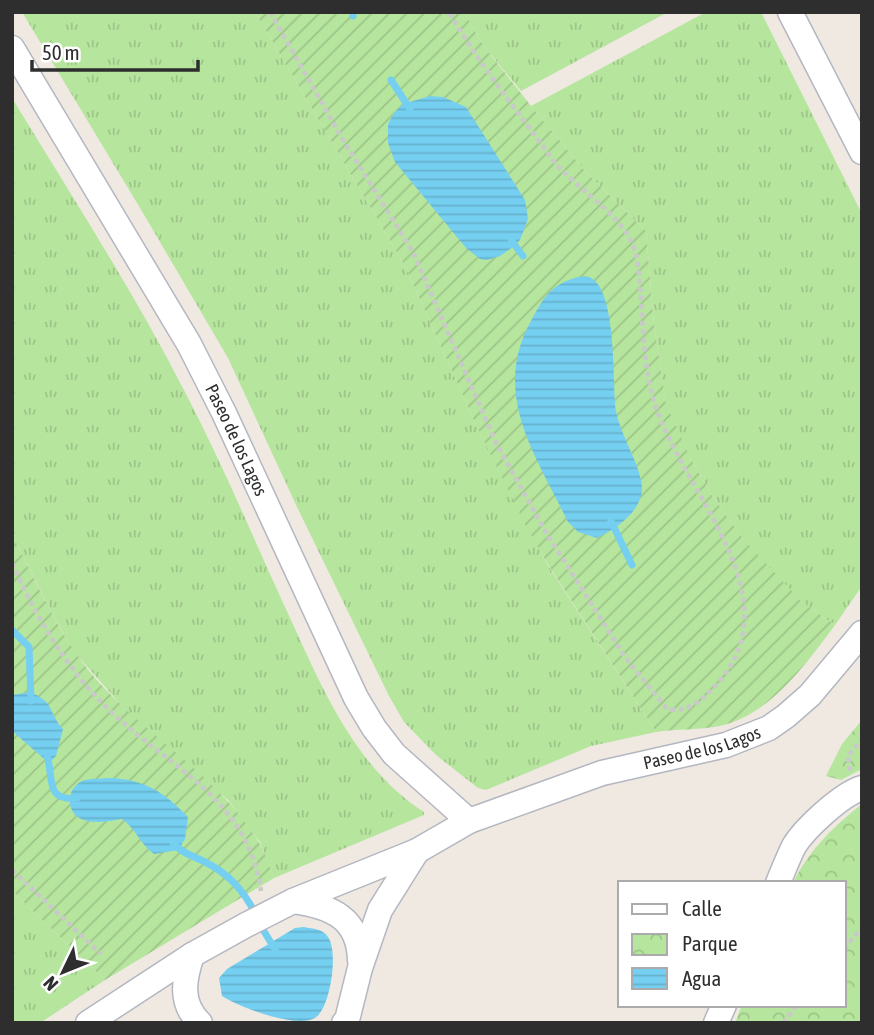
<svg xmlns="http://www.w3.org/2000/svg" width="874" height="1035" font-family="'Asap Condensed',sans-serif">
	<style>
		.grass { fill: url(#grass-tufts) }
		.park { fill: url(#park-crowns) }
		.garden { fill: url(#garden-furrows) }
		.water { fill: url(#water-rules) }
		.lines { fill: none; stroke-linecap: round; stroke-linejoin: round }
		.stream { stroke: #75cff0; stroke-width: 7 }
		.street-casing { stroke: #b4b7c1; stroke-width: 27 }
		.path { stroke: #c9c9c9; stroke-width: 4.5; stroke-dasharray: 5 3.5; stroke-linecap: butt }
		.street { stroke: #fff; stroke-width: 24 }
		.labels { text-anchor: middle; stroke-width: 5; stroke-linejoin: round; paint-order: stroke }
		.street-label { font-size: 18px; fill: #2e2e2e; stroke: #fff }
	</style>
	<defs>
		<pattern id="grass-tufts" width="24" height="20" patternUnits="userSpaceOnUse" patternTransform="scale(1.75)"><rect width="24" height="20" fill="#b6e59e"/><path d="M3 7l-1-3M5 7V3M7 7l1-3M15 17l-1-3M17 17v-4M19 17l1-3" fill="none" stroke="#9dc588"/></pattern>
		<pattern id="park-crowns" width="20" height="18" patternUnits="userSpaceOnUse" patternTransform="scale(1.75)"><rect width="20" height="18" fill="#b6e59e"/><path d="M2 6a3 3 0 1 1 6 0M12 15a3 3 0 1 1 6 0" fill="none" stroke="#9dc588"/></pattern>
		<pattern id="garden-furrows" width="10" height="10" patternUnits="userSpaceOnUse" patternTransform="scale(1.75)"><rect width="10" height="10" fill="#b6e59e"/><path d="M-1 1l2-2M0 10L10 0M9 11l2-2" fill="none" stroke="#9dc588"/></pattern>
		<pattern id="water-rules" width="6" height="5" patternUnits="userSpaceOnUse" patternTransform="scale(1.75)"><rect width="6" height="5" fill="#75cff0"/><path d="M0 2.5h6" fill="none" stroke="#66b2ce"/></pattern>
	</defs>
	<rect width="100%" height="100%" fill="#efe9e1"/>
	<g class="grass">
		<path d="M22,12H255L405,266L476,425L547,564L656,732L591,746L486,790L478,788L436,755L404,722L389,696L297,507L228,358L143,213Z"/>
		<path d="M464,12H668L521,91L483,45Z"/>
		<path d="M706,12H761L862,214V586L835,625L802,602L770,570L743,539L711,494L691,459L666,405L654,325L646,231L585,171L531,106Z"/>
		<path d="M12,98C71,195 134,292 186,394C222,463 252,535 284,605C319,680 352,766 424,812V815L274,878L260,842L228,800L130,715L75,653L50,610L12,534Z"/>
		<path d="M12,891L105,980L40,1023H12Z"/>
	</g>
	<g class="park">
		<path d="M862,720V769L841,780L826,776L842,744Z"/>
		<path d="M862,804V1023H735L742,1005H844V883H793C809,850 834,826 862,804Z"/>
	</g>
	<g class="garden">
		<path d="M255,12H464L483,45L531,106L585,171L646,231L654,325L666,404L691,459L711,494L743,539L802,602L835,625C806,664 770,715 720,726C700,730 676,729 656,732L547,563L526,526L476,425L405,266Z"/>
		<path d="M12,534C37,583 59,636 95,678C145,735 216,774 257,839C265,851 269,866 274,878L105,980L12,891Z"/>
	</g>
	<g class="water">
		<path d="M430,96L443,97L466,107L525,200L528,219L520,240L513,247L500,256L487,260L480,259L466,248L395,162L388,143V124L394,113L403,104Z"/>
		<path d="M578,277C581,277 585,276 589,277C618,288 612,385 616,411C620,435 641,465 642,488C642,511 616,529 597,538L578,532L568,522C535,454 490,393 532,319C545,295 551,285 578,277Z"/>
		<path d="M30,692C56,703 47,711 63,729L56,756L49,763L12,731V695Z"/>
		<path d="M109,778C144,779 164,792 188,817L185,839L178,850L154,854C140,844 136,829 122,819C110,821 96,824 84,820C66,815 65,789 82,781C89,778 102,779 109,778Z"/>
		<path d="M304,927C313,929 322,928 328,937C339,952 330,1009 315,1018C296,1029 239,1007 222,996L219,978L227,969L295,928Z"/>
	</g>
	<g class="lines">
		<g class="stream">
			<path d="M353,12V16"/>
			<path d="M391,80L410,109"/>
			<path d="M511,240L523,256"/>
			<path d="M611,521L632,565"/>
			<path d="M12,630L29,647L31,701"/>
			<path d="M47,756C54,776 44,802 77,798"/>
			<path d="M173,843C181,853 194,856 205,862C229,874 243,890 255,913"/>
			<path d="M262,928L276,951"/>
		</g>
		<defs>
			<g id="street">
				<path d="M790,12L862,152"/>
				<path id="s1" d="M12,48L189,344L224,413L356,698L374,728L394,754L469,821"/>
				<path d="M778,883C783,871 788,858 794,846C805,828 842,794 862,788"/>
				<path d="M293,901C331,906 359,918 360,960"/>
				<path d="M192,955C184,979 179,1003 200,1023"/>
				<path id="s2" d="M88,1023L192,955L246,925L293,901L417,851L469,821L602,773L726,745L769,728L786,716L810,695L862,633"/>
				<path d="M344,1023L347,1020L360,968L380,910L417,851"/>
				<path d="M716,1023L724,1005"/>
			</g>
		</defs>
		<use href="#street" class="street-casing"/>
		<g class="path">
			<path d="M270,12L343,140L413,252L496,443L544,529L625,657L667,709C689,713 702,700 716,685C798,596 679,489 654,401C643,364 643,323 640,285C638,270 638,252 630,239C615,212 578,188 556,164C545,150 535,135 524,121C498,86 471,50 449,12"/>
			<path d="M12,563C35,615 65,666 105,706C166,767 247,795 261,891"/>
			<path d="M850,771L848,756L862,739"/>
			<path d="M12,870L101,954"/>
			<path d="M844,949L862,927"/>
			<path d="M783,1023L797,1005"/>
		</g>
		<use href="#street" class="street"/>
	</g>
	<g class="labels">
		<g class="street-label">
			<text dy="6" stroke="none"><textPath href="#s1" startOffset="452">Paseo de los Lagos</textPath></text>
			<text dy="6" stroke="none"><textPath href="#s2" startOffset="677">Paseo de los Lagos</textPath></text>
		</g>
	</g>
	<rect width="874" height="1035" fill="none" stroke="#2e2e2e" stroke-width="28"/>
	<rect x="618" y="881" width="228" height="126" fill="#ffffff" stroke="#ababab" stroke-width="2"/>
	<rect x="632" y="904" width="35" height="10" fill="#ffffff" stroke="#ababab" stroke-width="2"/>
	<text x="682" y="916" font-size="21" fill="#2e2e2e">Calle</text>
	<rect x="632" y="934" width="35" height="21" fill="url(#park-crowns)" stroke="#ababab" stroke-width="2"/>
	<text x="682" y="951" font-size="21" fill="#2e2e2e">Parque</text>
	<rect x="632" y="968" width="35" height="21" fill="url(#water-rules)" stroke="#ababab" stroke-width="2"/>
	<text x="682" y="986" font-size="21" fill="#2e2e2e">Agua</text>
	<g transform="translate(63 972) rotate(227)" stroke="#ffffff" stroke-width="5" paint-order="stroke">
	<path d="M0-5L12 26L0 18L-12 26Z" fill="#2e2e2e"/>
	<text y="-10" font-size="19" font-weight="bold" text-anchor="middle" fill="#2e2e2e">N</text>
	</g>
	<path d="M32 60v10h166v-10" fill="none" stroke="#2e2e2e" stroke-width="3.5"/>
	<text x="42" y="60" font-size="21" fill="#2e2e2e" stroke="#ffffff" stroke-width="5" paint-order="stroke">50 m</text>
</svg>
